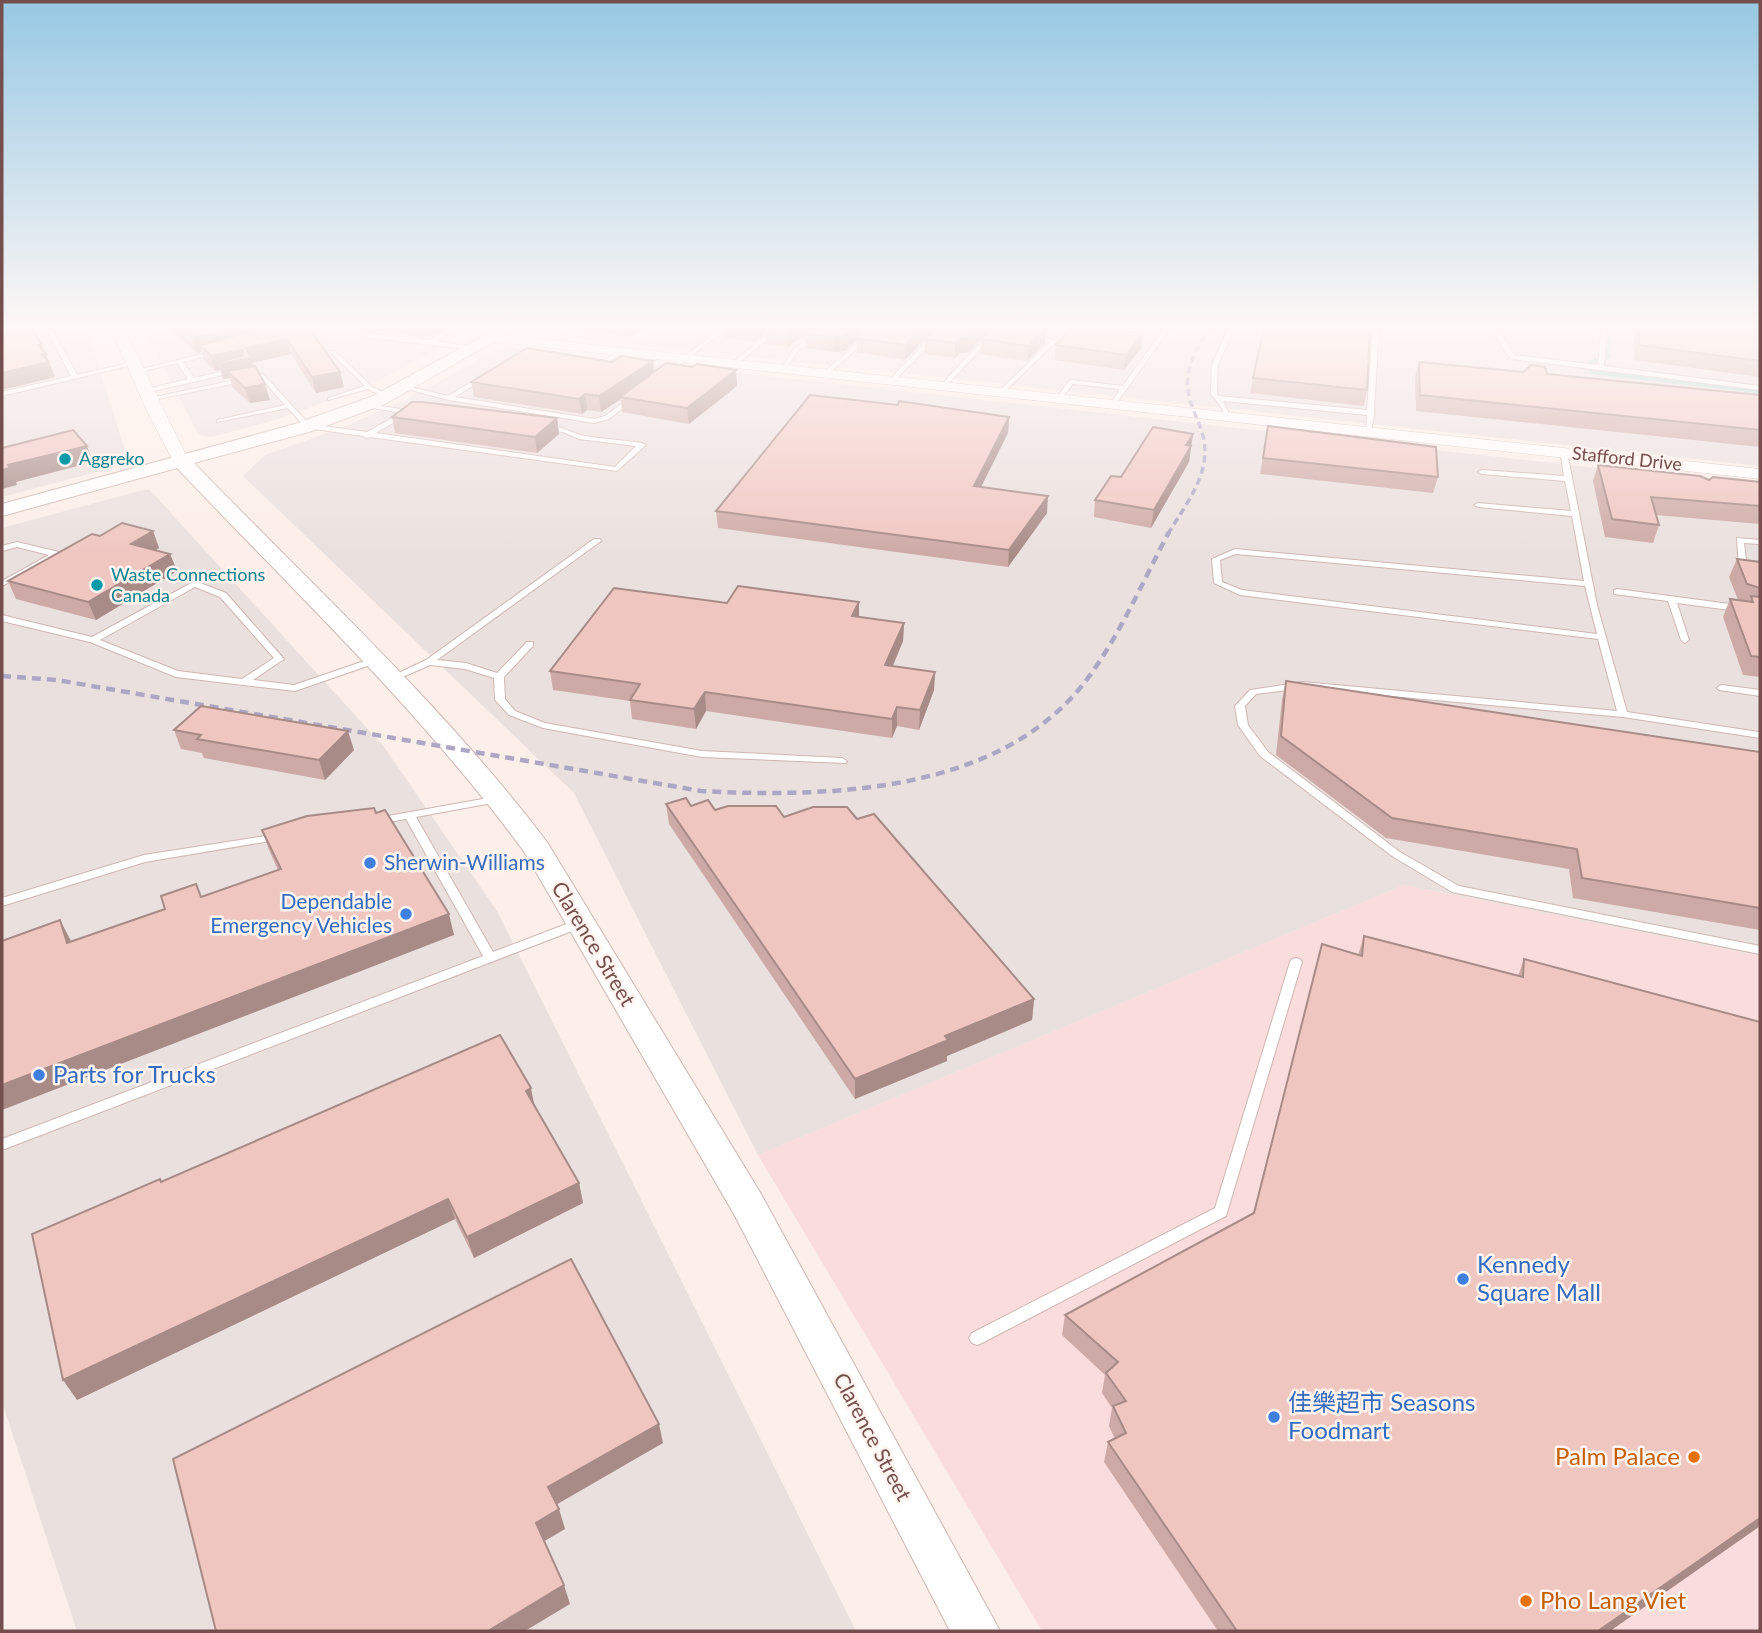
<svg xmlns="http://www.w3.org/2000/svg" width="1762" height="1633" font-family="Lato,'Noto Sans SC',sans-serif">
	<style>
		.commercial { fill: #fbdcdc }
		.industrial { fill: #eae0de }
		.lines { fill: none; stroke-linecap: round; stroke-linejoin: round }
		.stream { stroke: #a4d6cf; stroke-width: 4.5 }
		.service-casing { stroke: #cfb6b1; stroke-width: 2 }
		.minor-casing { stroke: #cfb6b1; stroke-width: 1 }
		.tertiary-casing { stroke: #cfb6b1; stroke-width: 2 }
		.service { fill: #fff; fill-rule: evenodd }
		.minor { fill: #fff; fill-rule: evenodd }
		.tertiary { fill: #fff; fill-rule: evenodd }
		.rail-far1 { stroke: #aea6c5; stroke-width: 3.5; stroke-dasharray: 7 4.5; stroke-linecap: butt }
		.rail { stroke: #aea6c5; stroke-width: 4.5; stroke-dasharray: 9 6; stroke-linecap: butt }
		.wall { fill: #ceaaa6; fill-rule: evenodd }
		.shaded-wall { fill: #a88b87 }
		.building { fill: #f0c6c1; stroke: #a88b87; stroke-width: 2 }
		.culture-dot { fill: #0f9aa8; stroke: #fef3ee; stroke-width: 2.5 }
		.shop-dot { fill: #3f7fe0; stroke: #fef3ee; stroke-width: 2.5 }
		.food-dot { fill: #e8710a; stroke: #fef3ee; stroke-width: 2.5 }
		.labels { text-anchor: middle; stroke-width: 5; stroke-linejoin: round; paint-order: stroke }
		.far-culture-label { font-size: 18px; fill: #0d838f; stroke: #fef3ee; text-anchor: start }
		.far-street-label { font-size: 18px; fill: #754f4d; stroke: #fef3ee }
		.shop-label { font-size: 21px; fill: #366cbe; stroke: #fef3ee; text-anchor: start }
		.street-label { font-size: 21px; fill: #754f4d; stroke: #fef3ee }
		.near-shop-label { font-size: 24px; fill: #366cbe; stroke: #fef3ee; text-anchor: start }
		.near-food-label { font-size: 24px; fill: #c56008; stroke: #fef3ee; text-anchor: end }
	</style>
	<rect width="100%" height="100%" fill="#fceee8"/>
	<path class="commercial" d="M1404,885L1760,956V1631H1042L758,1155Z"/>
	<g class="industrial">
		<path d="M2,327H86L128,459L112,468L2,497Z"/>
		<path d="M142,327H473L392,374L350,393L272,421L210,437L199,435Z"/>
		<path d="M1760,327V466L539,334L534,328Z"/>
		<path d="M514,348L1760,486V956L1404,885L758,1155L574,793L243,476L265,455L341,428L403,401L495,351Z"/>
		<path d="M143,490H150L384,747L497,911L856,1631H77L2,1402V528Z"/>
	</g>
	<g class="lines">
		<g class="stream">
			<path d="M1594,327L1598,330"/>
			<path d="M1608,357L1609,337"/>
			<path d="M1590,364L1597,360"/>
			<path d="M1591,369L1592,372L1760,391"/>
		</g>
		<defs>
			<g id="service">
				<path d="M39,327H51L77,375L133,362L136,364L2,396V392L71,376L46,329L2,338V334Z"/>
				<path d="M137,327H147L119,334L116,332Z"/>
				<path d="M451,327H457L437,341L473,347L476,349L475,350L365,337L362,335L365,333L430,340Z"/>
				<path d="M724,327H730L667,374H663V372Z"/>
				<path d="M776,327H782L737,364H733V362Z"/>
				<path d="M821,327H827L798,351L786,369H782L781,368L794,349Z"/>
				<path d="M876,327H882L828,374H824V372Z"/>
				<path d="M1165,327H1171L1116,404L1111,403L1120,389L1073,384L1062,398L1057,397L1069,381L1071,380L1123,386Z"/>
				<path d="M1229,327H1235L1218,365L1217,394L1219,396L1367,410L1373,327H1379L1374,411L1375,413L1374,415L1371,432L1366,431L1367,415L1223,401L1230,415L1225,416L1220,405L1211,394L1212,365Z"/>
				<path d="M1490,327H1496L1514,355L1598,365L1601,327H1607L1604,366L1760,386V390L1512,359L1509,357Z"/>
				<path d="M924,328L943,332L894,381H890V379L935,333L922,331V329Z"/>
				<path d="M1031,334L1057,341L1004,392H1000V390L1050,342L1029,337V335Z"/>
				<path d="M988,335L993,336L946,386H942V384Z"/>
				<path d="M619,350L624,351L600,368H596V366Z"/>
				<path d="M215,351L217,352V354L183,362L194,378L234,369L236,370V372L145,393L143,392V390L188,379L177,363L136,373L133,371Z"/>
				<path d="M331,351H335L371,386L388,395V397H384L368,389L328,400V398L365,386L331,353Z"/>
				<path d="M263,374L309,424L367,432L401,413L363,406V404L365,403L411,411L414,413L411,415L406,414L405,416L376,433L615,467L636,446L579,439L563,432L545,430L542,428C557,422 570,433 585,436C604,439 623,440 642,443L646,445L617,471L370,437L366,438L363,436L307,428L305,427L288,408L217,422V420L285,405L261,378L148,401L145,399Z"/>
				<path d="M480,377L485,378L455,397L594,419L605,416L631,397L636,398L609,419L594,423L449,400L399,387L402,385L448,396Z"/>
				<path d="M1560,450L1567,452L1597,605L1627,712L1759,732L1760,738L1623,717L1303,688L1256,694L1245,706L1248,725L1268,752L1400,852L1459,886L1760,946V954L1452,892L1392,856L1260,756L1238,725L1235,706L1250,690L1303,682L1617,711L1598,639L1240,595L1214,583L1212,559L1235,549L1584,581L1572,516L1478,507L1474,505L1478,503L1571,511L1565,481L1482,474L1478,472L1482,470L1564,476ZM1236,554L1585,586L1597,634L1242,590L1222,582L1220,560Z"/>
				<path d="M1737,538L1760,540V544L1744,543L1747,568L1760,570V574L1743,572L1739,570Z"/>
				<path d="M594,539H600L601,541L437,660L466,663L497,673L527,642H533V646L504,677L505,699L515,711L545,723L702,751L842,758L847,761L846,763L702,757L543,728L509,715L495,700L494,678L465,669L430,665L396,680L393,681L388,678L426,660Z"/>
				<path d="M17,542L59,552L60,554L2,586V581L49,555L17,547L2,551V546Z"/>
				<path d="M195,581L226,593L284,659L253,680L294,685L373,658H379L381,660L379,662L295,691L176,677L90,642L2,621V615L92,637ZM195,587L220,597L274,658L242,679L178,671L100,640Z"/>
				<path d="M1617,589L1760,608V614L1677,603L1689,640L1685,643L1681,640L1668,601L1614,594V590Z"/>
				<path d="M1722,685L1760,690V696L1719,690L1717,688L1719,686Z"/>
				<path d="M499,796L503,797L504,799L503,801L416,817L493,952L577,920H585L587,923L585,926L2,1150V1139L483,956L406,819L377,824L372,821L377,818Z"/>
				<path d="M278,834L283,837L282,839L145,862L2,906V898L144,855Z"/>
				<path d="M1296,958L1300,959L1302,962L1226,1216L982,1343L977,1345L972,1343L969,1338L972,1333L1215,1208L1290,962L1292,959Z"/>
			</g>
			<g id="minor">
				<path d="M110,327H123L189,461L187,464H175L173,461L148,413Z"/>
				<path d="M492,334L1760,469V479L487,341V335Z"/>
			</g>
			<path id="tertiary" d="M500,327H519L385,404L309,432L194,463C315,588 442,704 547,842L761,1194L1000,1631H950L735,1216L525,853C422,712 296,594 177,468L2,516V504L295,424L373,396Z"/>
		</defs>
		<use href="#service" class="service-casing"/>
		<use href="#minor" class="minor-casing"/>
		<use href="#tertiary" class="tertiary-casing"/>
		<use href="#service" class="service"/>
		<use href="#minor" class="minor"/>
		<use href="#tertiary" class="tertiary"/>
		<path class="rail-far1" d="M1168,534C1179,515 1196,493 1202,471C1219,413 1155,404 1211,327"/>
		<path class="rail" d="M2,676L57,680L701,791C835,798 1012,793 1095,668C1124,626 1145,577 1169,532"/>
	</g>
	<g class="wall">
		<path d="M168,327H308L340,372L344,387L316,393L291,354L252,363L270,400L250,403L232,387L230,378L224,379L222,378L220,370L215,371L204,360L202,352L197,353Z"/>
		<path d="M374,327H446L429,337L375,331Z"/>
		<path d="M571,327H643L632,336L571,329Z"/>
		<path d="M723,327H987V332L1046,329L1045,343L1027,361L980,354L981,339L969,352L960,353L955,358L925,354V339L905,360L857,352V340L845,351L833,352L806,348L805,335L788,347L766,344L765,333L753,342L724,337ZM930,327L935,329L930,334Z"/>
		<path d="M1634,327H1760V377L1634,360Z"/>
		<path d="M1056,345L1141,348L1124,370L1055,360Z"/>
		<path d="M653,361L654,372L692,367L736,370L737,386L689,424L622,412L621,399L601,412L587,410L582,414L474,397L471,382L612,362Z"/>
		<path d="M1419,362L1760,395V447L1416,411L1415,377Z"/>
		<path d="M1253,378L1367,390L1364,406L1250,393Z"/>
		<path d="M392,417L557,418L559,434L537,453L395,433Z"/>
		<path d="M1009,417L1008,433L981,487L1047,513L1008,567L718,528L716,511Z"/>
		<path d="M1268,426L1438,477L1433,493L1260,474Z"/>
		<path d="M1193,434L1189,462L1151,528L1094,517L1095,500L1121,477Z"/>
		<path d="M1598,465L1709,480L1760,482V524L1656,515L1659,525L1653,543L1605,537L1593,481Z"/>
		<path d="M153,531L159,548L156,550L170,554L177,571L96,620L16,599L8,581L100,536Z"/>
		<path d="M1737,559L1760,562V677L1743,675L1723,617L1730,599L1738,600L1729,577Z"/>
		<path d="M727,603L904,623L903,641L893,666L935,672L934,690L919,730L897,726L892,738L706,711L696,729L632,719L630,701L553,690L550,671Z"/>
		<path d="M1286,681L1760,752V930L1573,898L1569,869L1386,838L1276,755L1282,700Z"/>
		<path d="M174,730L354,750L325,780L204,758L202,753L181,749Z"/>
		<path d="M666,804L691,806L715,810L784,817L857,819L1034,999L1032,1020L947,1056V1061L855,1099L669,824Z"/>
		<path d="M376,813L454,935L71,942L278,870L269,850L262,830Z"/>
		<path d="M1364,936L1518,976L1524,959L1760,1022V1526L1610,1631H1218L1104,1462L1108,1442L1115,1439L1109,1426L1112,1408L1102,1393L1105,1375L1062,1335L1065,1315L1253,1213L1358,955Z"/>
		<path d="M535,1106L579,1183L583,1203L474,1258L455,1219L77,1400L161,1182Z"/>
	</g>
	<g class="shaded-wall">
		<path d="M240,327H294L200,345L202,352L197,353L192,338Z"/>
		<path d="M427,327H446L429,337Z"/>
		<path d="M631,327H643L632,336Z"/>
		<path d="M753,327H772L765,329V333L753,342Z"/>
		<path d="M796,327H817L805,333V335L788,347L787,333Z"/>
		<path d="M855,327H872L857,338V340L845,351L833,352V338Z"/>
		<path d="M923,327H930V335L905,360V345Z"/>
		<path d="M979,327H987V332L969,352L960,353L955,358V343L961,338Z"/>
		<path d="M1046,329L1045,343L1027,361L1028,346Z"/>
		<path d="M1143,333L1141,348L1124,370L1126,355Z"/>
		<path d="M287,339L291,354L252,363L255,373L227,371L230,378L224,379L220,364L218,362L220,370L215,371L211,356L243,350L246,348Z"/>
		<path d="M38,345H42L55,377L2,390V373Z"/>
		<path d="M653,361L654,376L620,397L621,399L601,412L599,396Z"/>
		<path d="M736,370L737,386L689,424L687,408Z"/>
		<path d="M340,372L344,387L316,393L312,377Z"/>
		<path d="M265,384L270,400L250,403L245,388Z"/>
		<path d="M585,394L587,410L582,414L579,399Z"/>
		<path d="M1009,417L1008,433L973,503L974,486Z"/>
		<path d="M557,418L559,434L537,453L535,437Z"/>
		<path d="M1193,434L1189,462L1151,528L1154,510Z"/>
		<path d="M87,446L93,462L16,482L17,485L2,489V470L8,465Z"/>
		<path d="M1048,496L1047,513L1008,567L1009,550Z"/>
		<path d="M153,531L159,548L137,561L131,544Z"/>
		<path d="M170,554L177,571L96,620L88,602Z"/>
		<path d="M859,602V620L852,616Z"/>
		<path d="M904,623L903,641L885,684V665Z"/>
		<path d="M935,672L934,690L919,730L920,710Z"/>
		<path d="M705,692L706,711L696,729L694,709Z"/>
		<path d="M897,707V726L892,738V719Z"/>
		<path d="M348,731L354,750L325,780L319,760Z"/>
		<path d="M449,914L454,935L2,1110V1085Z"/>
		<path d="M60,920L71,941L78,964L67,943Z"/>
		<path d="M1034,999L1032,1020L947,1056V1061L855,1099V1079L945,1036Z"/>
		<path d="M531,1088L535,1109L526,1091Z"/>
		<path d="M579,1183L583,1203L474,1258L467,1237Z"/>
		<path d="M448,1199L455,1219L77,1400L63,1380Z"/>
		<path d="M659,1424L663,1443L554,1506L548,1487Z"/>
		<path d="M559,1509L565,1529L543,1542L536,1523Z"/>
		<path d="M1760,1518V1526L1610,1631H1598Z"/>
		<path d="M564,1585L570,1604L525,1631H488Z"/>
	</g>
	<g class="building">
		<path d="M2,327H31L42,345H38L46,354H42L49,362L2,373Z"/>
		<path d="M179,327H240L192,338Z"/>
		<path d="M271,327H308L340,372L312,377L287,339L246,348L251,358L220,364L218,362L243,356V350L211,356L200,345Z"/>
		<path d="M768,327H796L787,333L765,329Z"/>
		<path d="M813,327H855L844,336L833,338L805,333Z"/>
		<path d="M870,327H923L905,345L857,338Z"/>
		<path d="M937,327H979L969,337L961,338L955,343L925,339Z"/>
		<path d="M992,327H1035L1046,329L1028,346L981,339Z"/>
		<path d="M1072,327H1097L1143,333L1126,355L1056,345Z"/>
		<path d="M1264,327H1370L1367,390L1253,378Z"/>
		<path d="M1639,327H1760V361L1639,345Z"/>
		<path d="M527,348L612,362L622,356L653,361L599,396L585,394L579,399L471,382Z"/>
		<path d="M1419,362L1524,372L1531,365L1545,367L1547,374L1760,395V430L1420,395Z"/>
		<path d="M666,363L692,367L697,364L736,370L687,408L620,397Z"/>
		<path d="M255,366L265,384L245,388L227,371Z"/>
		<path d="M810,395L898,405L899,401L1009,417L974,486L1048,496L1009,550L716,511Z"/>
		<path d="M412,402H422L557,418L535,437L392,417Z"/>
		<path d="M1268,426L1436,447L1438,477L1263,458Z"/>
		<path d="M1153,427L1193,434L1186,445L1191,446L1154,510L1095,500L1111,476L1121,477Z"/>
		<path d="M73,430L87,446L8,465L10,468L2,470V448Z"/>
		<path d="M1598,465L1700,476L1709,480L1713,477L1760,482V506L1651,497L1659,525L1612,519Z"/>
		<path d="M122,523L153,531L131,544L170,554L88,602L8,581L92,534L100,536Z"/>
		<path d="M1737,559L1760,562V588L1747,584Z"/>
		<path d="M738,586L859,602L852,616L904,623L885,665L935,672L920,710L897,707L892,719L705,692L694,709L630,700L640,684L550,671L614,588L727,603Z"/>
		<path d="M1751,596L1760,597V657L1751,656L1730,599L1753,602Z"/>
		<path d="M1286,681L1760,752V908L1582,878L1577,849L1392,818L1281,736Z"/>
		<path d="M201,706L348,731L319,760L197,739L201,735L174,730Z"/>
		<path d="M686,798L691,806L708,800L715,810L728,806H776L784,817L813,807H847L857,819L874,814L1034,999L945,1036L948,1040L855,1079L666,804Z"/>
		<path d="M374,808L376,813L385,810L449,914L2,1085V941L60,920L67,943L165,909L161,896L196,884L201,897L281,869L262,830L307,816Z"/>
		<path d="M1364,936L1523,977L1524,959L1760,1022V1518L1598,1631H1237L1108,1442L1126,1433L1113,1406L1126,1401L1106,1373L1118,1362L1065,1315L1254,1213L1322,944L1362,956Z"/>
		<path d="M500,1035L531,1088L526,1091L579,1183L467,1237L448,1199L63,1380L32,1234L160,1179L161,1182Z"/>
		<path d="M571,1259L659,1424L548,1487L559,1509L536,1523L564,1585L488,1631H216L173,1459Z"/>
	</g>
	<linearGradient id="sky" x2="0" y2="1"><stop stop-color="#97c8e4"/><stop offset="0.59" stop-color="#fef7f5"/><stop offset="1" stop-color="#fef7f5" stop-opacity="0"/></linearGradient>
	<rect width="1762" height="555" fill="url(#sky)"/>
	<g class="culture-dot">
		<circle cx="65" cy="459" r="7"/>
		<circle cx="97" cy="585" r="7"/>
	</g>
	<g class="shop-dot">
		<circle cx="370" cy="863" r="7"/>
		<circle cx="406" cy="914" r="7"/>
		<circle cx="39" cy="1075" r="7"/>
		<circle cx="1463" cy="1279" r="7"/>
		<circle cx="1274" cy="1417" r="7"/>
	</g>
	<g class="food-dot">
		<circle cx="1694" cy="1457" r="7"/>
		<circle cx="1526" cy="1601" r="7"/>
	</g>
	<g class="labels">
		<g class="far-culture-label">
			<text x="79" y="465">Aggreko</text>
			<text x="111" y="581">Waste Connections<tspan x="111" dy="21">Canada</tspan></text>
		</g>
		<g class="far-street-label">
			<text transform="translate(1627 459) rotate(6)" y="6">Stafford Drive</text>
		</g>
		<g class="shop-label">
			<text x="384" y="870">Sherwin-Williams</text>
			<text x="392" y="909" text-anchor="end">Dependable<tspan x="392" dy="24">Emergency Vehicles</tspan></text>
		</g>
		<g class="street-label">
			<text transform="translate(593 944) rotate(59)" y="7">Clarence Street</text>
			<text transform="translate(872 1437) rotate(62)" y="7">Clarence Street</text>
		</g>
		<g class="near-shop-label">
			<text x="53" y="1083">Parts for Trucks</text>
			<text x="1477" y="1273">Kennedy<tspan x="1477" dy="28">Square Mall</tspan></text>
			<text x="1288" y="1411">佳樂超市 Seasons<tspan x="1288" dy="28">Foodmart</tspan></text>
		</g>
		<g class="near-food-label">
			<text x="1680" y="1465">Palm Palace</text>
			<text x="1540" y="1609" text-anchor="start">Pho Lang Viet</text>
		</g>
	</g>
	<rect width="1762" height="1633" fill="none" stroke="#754f4d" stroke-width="7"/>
</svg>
